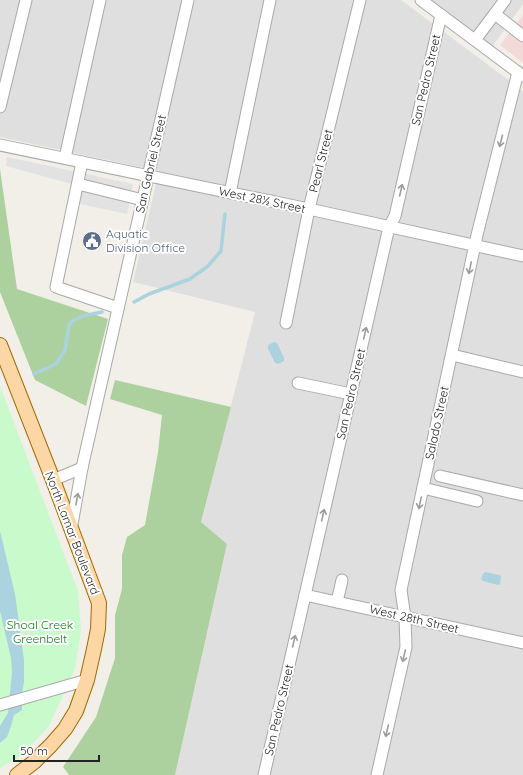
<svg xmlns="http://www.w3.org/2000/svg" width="523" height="775" font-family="Quicksand,sans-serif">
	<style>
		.residential { fill: #e0dfdf }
		.commercial { fill: #f2dad9 }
		.forest { fill: #add19e }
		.park { fill: #c8facc }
		.parking { fill: #e2e2e2 }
		.water { fill: #aad3df }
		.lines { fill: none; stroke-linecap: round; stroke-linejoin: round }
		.stream { stroke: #aad3df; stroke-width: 3.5 }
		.minor-casing { stroke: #a9a9a9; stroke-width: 13 }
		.major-casing { stroke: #a06b00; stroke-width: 16 }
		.minor { stroke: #fff; stroke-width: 11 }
		.major { stroke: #fcd6a4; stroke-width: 14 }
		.oneway { stroke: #9c9c9c }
		.labels { text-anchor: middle; stroke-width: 4; stroke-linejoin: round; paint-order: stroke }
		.street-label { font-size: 12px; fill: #222; stroke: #fff }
		.service-label { font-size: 12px; fill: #4e5e75; stroke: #fff; text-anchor: start }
		.park-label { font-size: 12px; fill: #0c8416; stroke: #fff }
	</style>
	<rect width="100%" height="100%" fill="#f2efe9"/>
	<g class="residential">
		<path d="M0,0H401L523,91V775H175L227,544L201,523L255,312L133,282L159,171L0,137Z"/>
		<path d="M425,0H523V4L489,51Z"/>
	</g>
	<path class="commercial" d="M523,15V63L500,45Z"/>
	<g class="forest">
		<path d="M0,169L17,289L108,319L86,406L35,380L0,292Z"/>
		<path d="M115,380L231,407L201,522L227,544L175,775H69L63,767L96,717L115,658V615L122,589V555L127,537L145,525L158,452L162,415L110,399Z"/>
	</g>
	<path class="park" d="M0,386L78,591L81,630L75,669L49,726L22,755L0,768Z"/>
	<path class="parking" d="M7,157L133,184L127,214L76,203L79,186L6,166Z"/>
	<g class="water">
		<path d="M274,342L277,343L284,358V361L278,364L275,363L268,349V345Z"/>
		<path d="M0,531L15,594L24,660V682L22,693V710L14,715L11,726L7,737L0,743V726L8,713L12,672L11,658L0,611Z"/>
		<path d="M485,572L500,575L501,577L500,584L498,585L483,581L481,579L483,574Z"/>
	</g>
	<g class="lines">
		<g class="stream">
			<path d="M134,302L149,294L190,279L208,266L221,251L225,214"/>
			<path d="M34,374L56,364L65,350L69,326L72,321L83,316L102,312"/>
		</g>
		<defs>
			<g id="minor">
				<path d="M421,0L523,76"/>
				<path d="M495,14L523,36"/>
				<path d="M475,40L505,0"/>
				<path d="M0,107L26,0"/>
				<path d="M0,145L309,209L523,256"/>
				<path d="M65,158L100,0"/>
				<path d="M82,162L56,287L118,308"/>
				<path d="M78,184L143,200"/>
				<path d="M230,193L270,0"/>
				<path d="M286,323L309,209L360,0"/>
				<path d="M452,355L523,372"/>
				<path d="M298,383L351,394"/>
				<path d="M440,476L523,495"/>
				<path d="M53,480L82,468"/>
				<path d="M423,488L477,501"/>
				<path d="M71,530L82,468L188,0"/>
				<path d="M305,595L523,643"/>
				<path d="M337,602L342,580"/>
				<path d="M0,705L87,680"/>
				<path d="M264,775L389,227L395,216L441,15"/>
				<path d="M377,775L406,647L405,617L401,590L477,235L518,72"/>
			</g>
			<path id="major" d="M0,345L53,480L99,603L98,629L94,649L87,680L76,711L65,729L51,745L34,762L17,775"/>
		</defs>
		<use href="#minor" class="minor-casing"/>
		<use href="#major" class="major-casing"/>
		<use href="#minor" class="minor"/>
		<use href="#major" class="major"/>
	</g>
	<defs><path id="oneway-shaft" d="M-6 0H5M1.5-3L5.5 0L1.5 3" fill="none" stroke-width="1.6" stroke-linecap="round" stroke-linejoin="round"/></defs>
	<g class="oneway">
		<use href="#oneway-shaft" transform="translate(501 141) rotate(104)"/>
		<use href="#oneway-shaft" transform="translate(401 190) rotate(-77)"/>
		<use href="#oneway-shaft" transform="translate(470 268) rotate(102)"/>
		<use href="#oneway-shaft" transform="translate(365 333) rotate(-77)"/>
		<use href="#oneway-shaft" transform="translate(77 499) rotate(-80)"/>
		<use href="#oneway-shaft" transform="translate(420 503) rotate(102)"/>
		<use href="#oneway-shaft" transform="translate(323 515) rotate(-77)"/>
		<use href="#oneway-shaft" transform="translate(294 641) rotate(-77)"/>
		<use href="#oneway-shaft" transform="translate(404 656) rotate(103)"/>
		<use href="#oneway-shaft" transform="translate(387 731) rotate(103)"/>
	</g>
	<defs>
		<symbol id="civic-disc" viewBox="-11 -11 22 22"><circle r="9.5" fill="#5c6f8a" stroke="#fff"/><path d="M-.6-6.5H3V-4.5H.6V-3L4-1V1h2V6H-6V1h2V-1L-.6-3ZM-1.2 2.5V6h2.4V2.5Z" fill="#fff"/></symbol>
	</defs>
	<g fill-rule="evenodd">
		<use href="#civic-disc" x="81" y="230" width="22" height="22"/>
	</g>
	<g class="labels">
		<g class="street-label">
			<text transform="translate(426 80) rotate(-77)" y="4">San Pedro Street</text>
			<text transform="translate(321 161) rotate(-76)" y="4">Pearl Street</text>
			<text transform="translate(151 164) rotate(-77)" y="4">San Gabriel Street</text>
			<text transform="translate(262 200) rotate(12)" y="4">West 28½ Street</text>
			<text transform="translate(351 394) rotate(-77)" y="4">San Pedro Street</text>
			<text transform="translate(437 423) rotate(-78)" y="4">Salado Street</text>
			<text transform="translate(72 533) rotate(69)" y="4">North Lamar Boulevard</text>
			<text transform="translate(414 619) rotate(13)" y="4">West 28th Street</text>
			<text transform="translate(279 710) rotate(-77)" y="4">San Pedro Street</text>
		</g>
		<g class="service-label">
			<text x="106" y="238">Aquatic<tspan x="106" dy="14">Division Office</tspan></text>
		</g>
		<g class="park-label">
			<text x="40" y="629">Shoal Creek<tspan x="40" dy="14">Greenbelt</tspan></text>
		</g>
	</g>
	<path d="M14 755v6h85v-6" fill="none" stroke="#222222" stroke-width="2"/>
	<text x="20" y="755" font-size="12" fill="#222222" stroke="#ffffff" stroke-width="3" paint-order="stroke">50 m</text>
</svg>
